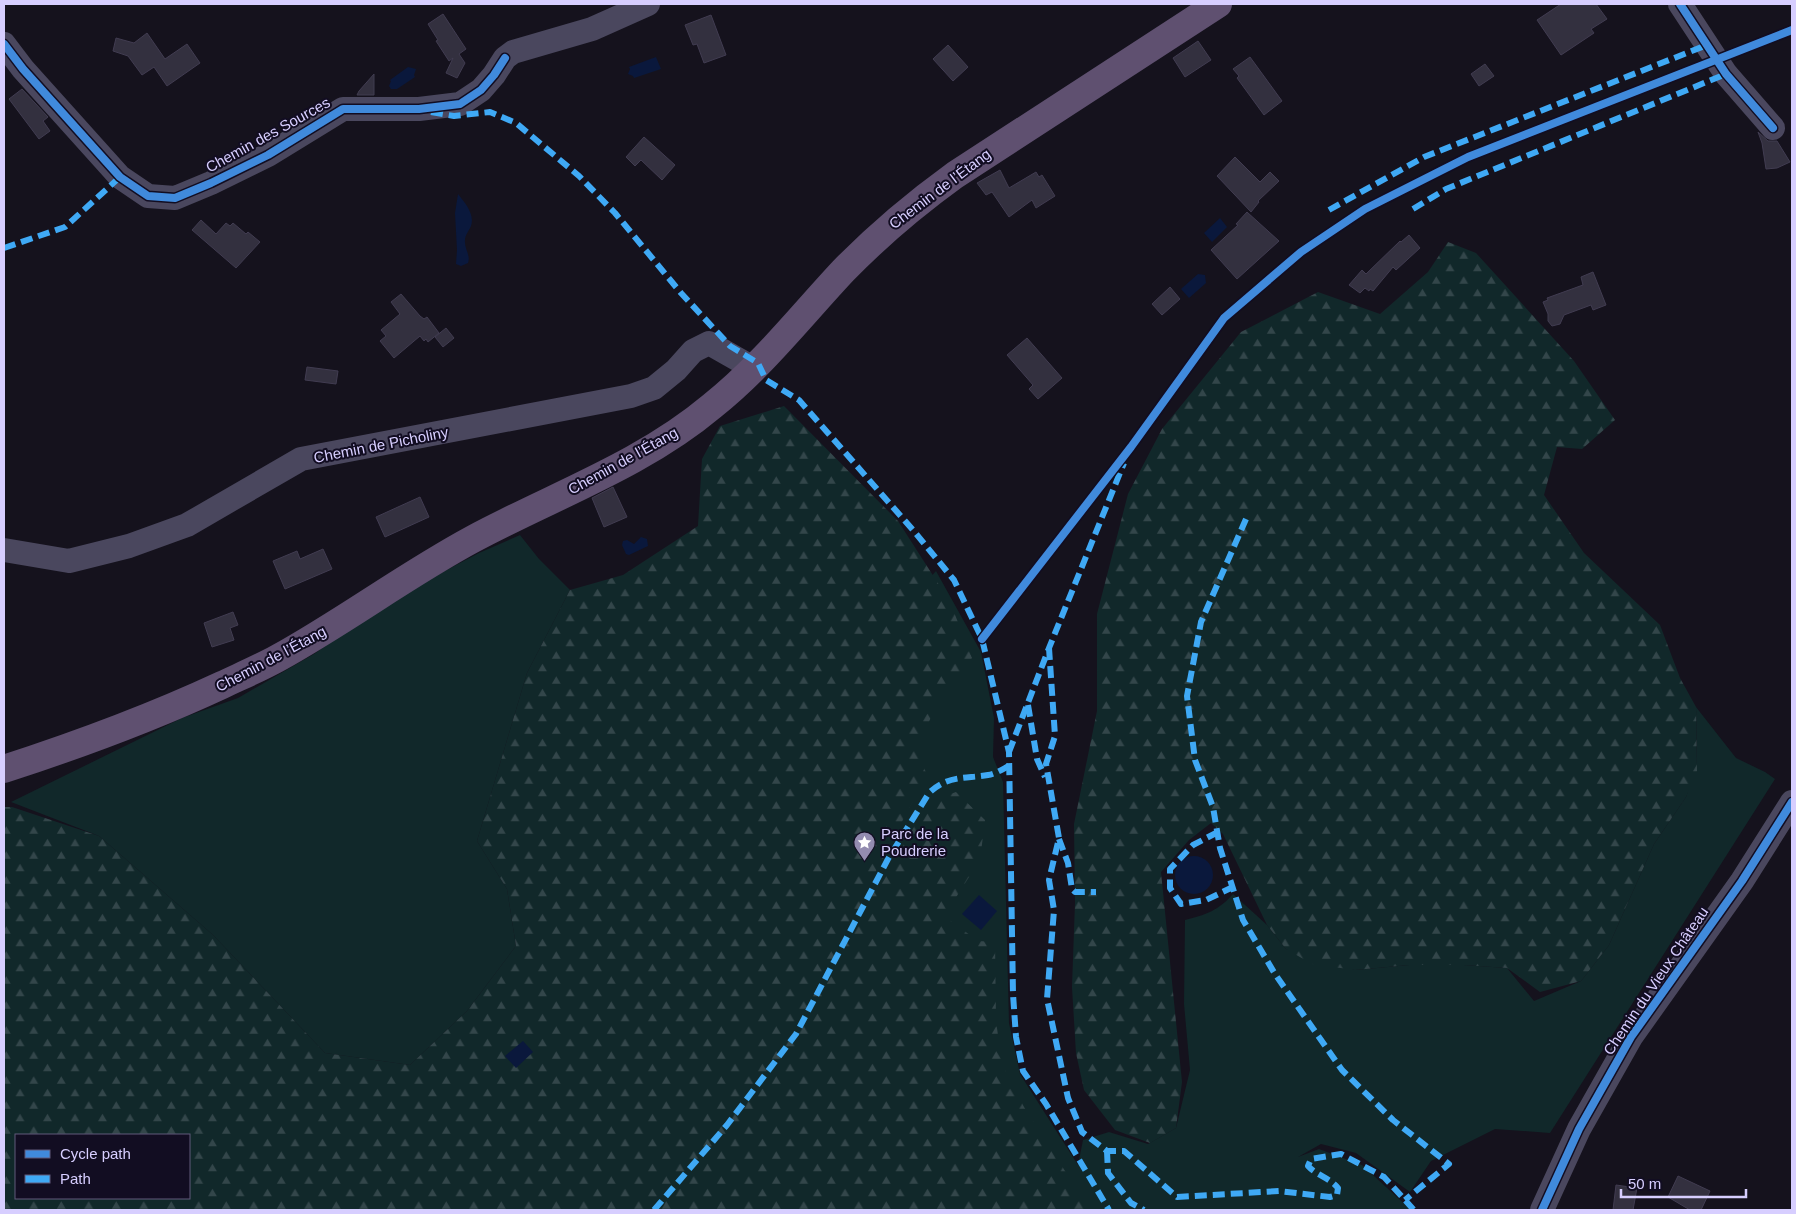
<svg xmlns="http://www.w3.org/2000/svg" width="1796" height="1214" font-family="Arial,sans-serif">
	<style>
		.green { fill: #11282a }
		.forest { fill: url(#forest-firs); fill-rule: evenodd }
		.water { fill: #0a183c }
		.building { fill: #33303f; stroke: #413c51 }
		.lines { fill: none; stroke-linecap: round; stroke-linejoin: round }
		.minor { stroke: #4a475e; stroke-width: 24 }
		.major { stroke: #5f5070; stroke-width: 28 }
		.quiet { stroke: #3fa9f5; stroke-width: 6; stroke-dasharray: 12 6; stroke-linecap: butt }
		.cycleway-casing { stroke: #120d22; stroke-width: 11 }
		.cycleway { stroke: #408adc; stroke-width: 8 }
		.labels { text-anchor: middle; stroke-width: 4; stroke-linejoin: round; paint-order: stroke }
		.street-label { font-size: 15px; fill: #d7ceff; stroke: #120d22 }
		.poi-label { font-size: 15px; fill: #d7ceff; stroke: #120d22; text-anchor: start }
	</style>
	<defs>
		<pattern id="forest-firs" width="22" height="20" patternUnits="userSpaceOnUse" patternTransform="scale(1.25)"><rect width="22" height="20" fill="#11282a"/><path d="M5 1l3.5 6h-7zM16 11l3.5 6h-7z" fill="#33464a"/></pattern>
	</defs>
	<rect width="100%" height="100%" fill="#15121d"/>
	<g class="green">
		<path d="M520,535L539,559L570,590L527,673L477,841L507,889L516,946L467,1011L410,1065L325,1053L213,935L99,836L11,802L182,718L238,698L314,654L397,596L479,553Z"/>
		<path d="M936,571L981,652L994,718L993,757L1003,782L1009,1023L1020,1074L1078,1165L1083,1140L1109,1132L1148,1144L1176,1128L1190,1070L1184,1004L1185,920C1206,915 1219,910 1233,894L1267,925L1286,949L1355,970L1409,965H1464L1507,968L1534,1001L1581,981L1609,945L1654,844L1686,797L1697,763L1696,707L1736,758L1765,772L1775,779L1550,1133L1495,1129L1431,1161L1410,1192L1356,1153L1321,1144L1298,1157L1319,1149L1362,1165L1411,1210H259L800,722Z"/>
	</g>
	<g class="forest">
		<path d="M1448,242L1476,253L1574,361L1615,420L1582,449L1557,447L1544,495L1584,553L1660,625L1680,678L1696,707L1697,771L1686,797L1654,844L1609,945L1581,981L1540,992L1507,968L1464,965H1409L1355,970L1312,964L1286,949L1267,925L1223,834L1211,823L1189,840L1161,872L1182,1082L1176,1128L1150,1143L1115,1130L1084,1090L1076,1053L1072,987L1075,903L1074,824L1097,711V614L1128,494L1162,429L1241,332L1318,292L1380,314L1428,272Z"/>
		<path d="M784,406L898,521L950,602L972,658L944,690L915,751L927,774L864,894L886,875L918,820L939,798L956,792L985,820L980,860L944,916L978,941L995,942L996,1021L1002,1064L1024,1107L1090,1210H4V807H12L99,836L213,935L325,1053L410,1065L467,1011L516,946L507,889L477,841L527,673L570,590L623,575L698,526L702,459L720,426ZM16,1135H189V1198H16Z"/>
	</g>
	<g class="water">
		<path d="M656,57L661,69L634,78L633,76L628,74L630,69L629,67Z"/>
		<path d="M408,67L416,69L414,75L415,77L397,89H391L389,86L391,81L390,80Z"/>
		<path d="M458,194C465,203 475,214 471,226C469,231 465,235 465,240C464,249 471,255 468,263L461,266L456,264L457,250L455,213Z"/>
		<path d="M1220,218L1227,227L1212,242L1204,233Z"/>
		<path d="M1198,274L1205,275L1206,283L1189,298L1181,289Z"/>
		<path d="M641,537L647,539L648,546L629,555L626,554L622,545L623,541L627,540L634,544Z"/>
		<circle cx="1194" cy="875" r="19"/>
		<path d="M979,895L997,911L981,930L962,914Z"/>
		<path d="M523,1041L533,1052L516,1068L505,1056Z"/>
	</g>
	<g class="building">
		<path d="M1561,4H1596L1607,19L1591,29L1594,33L1561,55L1537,20Z"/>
		<path d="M443,14L466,49L459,54L465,63L457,78L446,73L453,58L449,61L436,41L438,40L428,24Z"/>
		<path d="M711,15L726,55L704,63L697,44L693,45L685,25Z"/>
		<path d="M147,33L165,59L187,44L200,63L167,86L154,67L142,75L128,56L113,51L116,38L134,43Z"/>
		<path d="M1198,41L1211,60L1185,77L1173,58Z"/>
		<path d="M948,45L968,67L953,81L933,59Z"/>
		<path d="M1250,57L1282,101L1264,115L1237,78L1239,76L1233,69Z"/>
		<path d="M1485,64L1494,76L1479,86L1471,74Z"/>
		<path d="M374,74V95H357L359,91Z"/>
		<path d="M22,89L48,117L43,121L50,131L39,139L9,99Z"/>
		<path d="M1758,132L1768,141H1777L1790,162L1777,168L1766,169L1762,143Z"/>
		<path d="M644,137L675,165L662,180L641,160L635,166L626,157Z"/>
		<path d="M1235,157L1260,182L1270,172L1279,181L1258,201L1259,202L1251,212L1217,176Z"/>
		<path d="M1000,170L1009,188L1036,172L1039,177L1042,175L1055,196L1036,208L1032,200L1009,217L992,192L986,195L977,183Z"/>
		<path d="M1247,212L1279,241L1237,279L1211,250L1238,225L1236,224Z"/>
		<path d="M201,220L216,234L226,223L230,226L233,223L246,234L248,232L260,242L236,268L192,230Z"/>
		<path d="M1409,235L1420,248L1396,270L1393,267L1373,291L1370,289L1369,291L1365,288L1360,293L1349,285L1362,270L1366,274L1400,241L1401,242Z"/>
		<path d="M1593,272L1606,305L1593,310L1591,305L1564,315L1560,324L1552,326L1548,321V314L1543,302L1548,300L1547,298L1583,285L1581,277Z"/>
		<path d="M1170,287L1180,299L1162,315L1152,304Z"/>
		<path d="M401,294L420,316L424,319L427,317L439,333L428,342L426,339L424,341L420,336L394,358L380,341L386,336L381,330L400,314L391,302Z"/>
		<path d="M446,328L454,338L443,347L435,337Z"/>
		<path d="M1027,338L1062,378L1038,399L1029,389L1033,385L1007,355Z"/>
		<path d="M307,367L338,371L336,384L305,380Z"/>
		<path d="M613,487L627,517L604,527L592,498Z"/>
		<path d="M420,497L429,517L385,537L376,517Z"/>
		<path d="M323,549L332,569L285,589L273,561L297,551L300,559Z"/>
		<path d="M233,612L238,625L230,628L234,640L212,647L204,623Z"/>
		<path d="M1678,1176L1710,1191L1701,1210H1690L1668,1197Z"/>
		<path d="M1616,1185L1637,1188L1633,1210H1613Z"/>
	</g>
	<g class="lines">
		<g class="minor">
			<path d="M1680,4L1726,74L1773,128"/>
			<path d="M4,44L23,69L120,177L148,196L175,198L211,183L268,155L343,109H419L460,104L481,90L494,75L505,58L513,52L592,29L648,4"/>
			<path d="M4,550L69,561L129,546L187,525L301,459L631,396L654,388L676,370L693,351L709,343L753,368"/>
			<path d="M1542,1210L1579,1129L1631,1037L1742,881L1792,802"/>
		</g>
		<path class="major" d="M4,769C78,745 151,718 222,685C241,676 260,668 278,658C345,621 406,575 473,539C553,496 642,465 712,406C761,367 800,317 843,271C878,235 915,204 955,175L1218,4"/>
		<g class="quiet">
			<path d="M431,112L454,116L490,112L516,123L579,176L615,213L681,293L730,346L758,363L766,380L799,400L913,530L954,580L982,639L1009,752L1013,994L1016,1037L1023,1071L1046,1104L1109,1210"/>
			<path d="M1413,209L1446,189L1726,74"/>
			<path d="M1329,210L1424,157L1707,45"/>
			<path d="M4,248L65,227L120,177"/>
			<path d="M1246,519L1201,622L1187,696L1195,760L1213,807L1220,848L1243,920L1275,974L1342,1070L1393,1120L1449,1164L1405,1200"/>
			<path d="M1049,648L1055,736L1046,764L1059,838L1049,880L1054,910L1047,999L1068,1098L1082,1132L1107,1151H1124L1177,1197L1279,1191L1330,1197L1337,1195L1338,1188C1330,1178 1316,1175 1308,1166L1311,1159L1341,1154L1384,1177L1414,1210"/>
			<path d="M1028,705L1037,759L1045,777"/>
			<path d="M1009,752L1049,648L1124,463"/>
			<path d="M1218,832L1193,845L1170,869V888L1181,904L1206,900L1233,887"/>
			<path d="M1059,839L1068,863L1072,889L1075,892H1096"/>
			<path d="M1107,1151L1108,1173L1131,1203L1144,1210"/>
			<path d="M654,1210L727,1125L796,1034L888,859L929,793C948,775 964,779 988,775C995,774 1003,769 1009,766"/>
		</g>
		<defs>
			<g id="cycleway">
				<path d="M1680,4L1726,74L1773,128"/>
				<path d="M4,44L23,69L120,177L148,196L175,198L211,183L268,155L343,109H419L460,104L481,90L494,75L505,58"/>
				<path d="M982,639L1131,447L1224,318L1301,252L1365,209L1468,157L1792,30"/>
				<path d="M1542,1210L1579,1129L1631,1037L1742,881L1792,802"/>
			</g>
		</defs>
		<use href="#cycleway" class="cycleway-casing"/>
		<use href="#cycleway" class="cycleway"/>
	</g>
	<defs>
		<symbol id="sight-pin" viewBox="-11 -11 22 30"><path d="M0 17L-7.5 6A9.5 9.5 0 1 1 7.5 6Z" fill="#938cb0" stroke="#120d22"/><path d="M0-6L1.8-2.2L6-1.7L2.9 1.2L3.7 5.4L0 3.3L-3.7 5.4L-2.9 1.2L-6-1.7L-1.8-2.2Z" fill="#fff"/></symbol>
	</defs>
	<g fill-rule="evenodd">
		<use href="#sight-pin" x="852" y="830" width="25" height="34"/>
	</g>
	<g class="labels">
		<g class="street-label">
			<text transform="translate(268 135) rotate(-29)" y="5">Chemin des Sources</text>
			<text transform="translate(940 189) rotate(-37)" y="5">Chemin de l’Étang</text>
			<text transform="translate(381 445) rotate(-11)" y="5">Chemin de Picholiny</text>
			<text transform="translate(623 461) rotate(-29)" y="5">Chemin de l’Étang</text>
			<text transform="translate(271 659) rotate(-28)" y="5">Chemin de l’Étang</text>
			<text transform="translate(1656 981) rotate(-56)" y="5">Chemin du Vieux Château</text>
		</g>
		<g class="poi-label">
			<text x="881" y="839">Parc de la<tspan x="881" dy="17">Poudrerie</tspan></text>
		</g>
	</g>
	<rect width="1796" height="1214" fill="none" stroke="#d7ceff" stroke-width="10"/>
	<rect x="15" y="1134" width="175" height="65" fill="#120d22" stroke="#615a7a"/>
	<rect x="25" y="1150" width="25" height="8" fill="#408adc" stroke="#615a7a"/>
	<text x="60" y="1159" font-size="15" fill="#d7ceff">Cycle path</text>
	<rect x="25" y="1175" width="25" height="8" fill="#3fa9f5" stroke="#615a7a"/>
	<text x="60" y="1184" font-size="15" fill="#d7ceff">Path</text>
	<path d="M1621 1189v8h125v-8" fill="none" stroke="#d7ceff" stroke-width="2.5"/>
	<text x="1628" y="1189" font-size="15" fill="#d7ceff" stroke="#120d22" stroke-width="4" paint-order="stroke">50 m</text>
</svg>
